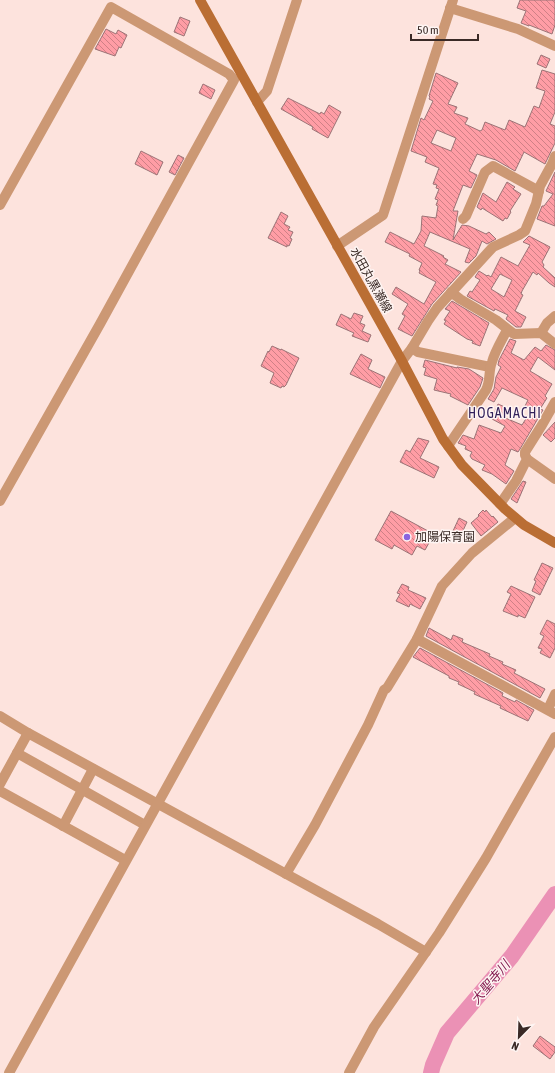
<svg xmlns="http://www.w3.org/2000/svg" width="555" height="1073" font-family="'Asap Condensed','Noto Sans JP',sans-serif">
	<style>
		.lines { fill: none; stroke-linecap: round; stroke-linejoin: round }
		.river { stroke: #eb91b5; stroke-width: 16 }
		.building { fill: url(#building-back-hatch); stroke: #9b7376; fill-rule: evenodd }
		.minor { stroke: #cc9874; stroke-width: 10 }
		.tertiary { stroke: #cc9874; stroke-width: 10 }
		.secondary { stroke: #ba6e34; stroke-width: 10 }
		.poi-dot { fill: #8964df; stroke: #fef5f3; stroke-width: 1.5 }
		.labels { text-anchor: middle; stroke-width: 3; stroke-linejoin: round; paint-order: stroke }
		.street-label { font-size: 12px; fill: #3a2a26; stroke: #fef5f3 }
		.poi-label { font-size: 12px; fill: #3a2a26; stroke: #fef5f3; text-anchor: start }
		.water-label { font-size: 13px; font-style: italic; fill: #841b50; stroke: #fef5f3 }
		.quarter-label { font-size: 14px; letter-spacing: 1px; fill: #311f59; stroke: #fef5f3 }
	</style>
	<defs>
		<pattern id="building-back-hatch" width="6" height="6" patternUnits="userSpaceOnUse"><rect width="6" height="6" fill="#ff9da5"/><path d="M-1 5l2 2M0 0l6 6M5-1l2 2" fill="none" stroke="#cf8086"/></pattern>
	</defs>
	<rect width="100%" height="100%" fill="#fde3dd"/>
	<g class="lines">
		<path class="river" d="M431,1073L433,1065L447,1033L512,956L555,894"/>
	</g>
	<g class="building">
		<path d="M520,0H555V25L552,34L529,25V26L521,23L526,11L517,8Z"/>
		<path d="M180,17L190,21L184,36L174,32Z"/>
		<path d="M106,29L116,34L118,30L127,35L121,48L119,47L115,56L95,49Z"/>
		<path d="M541,55L550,59L546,68L537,64Z"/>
		<path d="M542,70L555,74V112L550,124L555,126V143L545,164L524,152L515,171L496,160L477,154L469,171L477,175L471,188L463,185L453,211H458L453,240L462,225L469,226L486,234L489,232L496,239L487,244L482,241L476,256L469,263L465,262L470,249L430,232L424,246L444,256L443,257L448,260L445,264L461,272L432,304L412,336L398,329L405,316L402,314L408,304L392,294L396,287L424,304L436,282L419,273L420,271L419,270L422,263L409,256L410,254L385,242L390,232L414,244L421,231L422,216L436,218L438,206L436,205L438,200L435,199L439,189L436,188L437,185L433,184L439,168L425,162L427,157L411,151L421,118L424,120L433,101L429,99L430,97L429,96L436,73L458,83L448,104L457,107L454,113L468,118L465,124L480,131L482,130L485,122L505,130L509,120L525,127L534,106L539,108L545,91L536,88ZM437,130L456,138L451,151L431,143Z"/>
		<path d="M203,84L215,90L211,99L199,93Z"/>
		<path d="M288,98L320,114L321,112L324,114L329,105L341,112L328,138L312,129L313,127L281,109Z"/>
		<path d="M141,151L163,162L157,175L135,164Z"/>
		<path d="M178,155L184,158L175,175L169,172Z"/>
		<path d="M555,172V226L537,219L542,206H544L553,194L546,191Z"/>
		<path d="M507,182L515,187L513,189L521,194L510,211L511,212L507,219L505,218L503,221L482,208L481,210L477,207L483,193L496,202Z"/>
		<path d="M281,212L288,216L284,224L290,227L288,230L293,232L290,238L292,239L289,246L287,245V247L268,238Z"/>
		<path d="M529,236L550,247L542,262L544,265L543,267L555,278V287L549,283L538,273L537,275L533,272L522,291L521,294L523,295L515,311L526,317L521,327H516L506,319L508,315L495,309L494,311L467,296L470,291L472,292L480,280L475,277L479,271L487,276L488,275L491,277L501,257L518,266L530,245L523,242ZM500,274L512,280L504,297L491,289Z"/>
		<path d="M452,301L489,323L480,346L472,343L473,341L467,339L444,324L446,321L444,320L450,311L445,309Z"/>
		<path d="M354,313L363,316L360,323L365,325L362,331L371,335L368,342L352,336L354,333L336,325L341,314L351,319Z"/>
		<path d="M510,339L516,341L511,353L524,360L535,347L541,351L546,345L555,350V370L538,357L530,371L552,384L545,396L547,398L540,409L543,410L520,449L518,452L511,449L505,465L514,471L506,484L492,474L482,470L485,465L472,459L470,456L472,452L465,449L466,446L458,443L463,435L474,439L479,425L501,433L505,426L492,419L498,404L507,408L503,417L522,425L532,409L525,406L528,400L502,388L494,402L488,399L494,389L496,377L501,367L498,365L499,360Z"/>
		<path d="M272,346L281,350V349L299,358L286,385L284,387L282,386L281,388L270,383L274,373L261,366L268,351L269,352Z"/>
		<path d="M361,354L372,360L368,369L385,377L380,388L350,374Z"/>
		<path d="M425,360L457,368V367L469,369L483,378L480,387L468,405L450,396L451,394L434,390L437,379L424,375L426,368L423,367Z"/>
		<path d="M555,422V438L551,442L543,435Z"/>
		<path d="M418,438L429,441L420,458L439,467L434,478L400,462L406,450L410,452Z"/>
		<path d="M523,481L526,482L517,503L511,499Z"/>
		<path d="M483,510L485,512L486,510L492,517L493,516L498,522L481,536L471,523L479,516L478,515Z"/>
		<path d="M391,511L428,531L425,538L430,541L425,550L417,546L412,555L394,545L392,549L375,540Z"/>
		<path d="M459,518L467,522L461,535L453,531Z"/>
		<path d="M542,563L553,568L540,595L532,591L536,581L534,580Z"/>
		<path d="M402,584L409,587L408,590L426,598L420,609L410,604L409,607L396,601L400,594L397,593Z"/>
		<path d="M511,586L535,597L525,618L518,615V617L503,611L511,594L507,592Z"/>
		<path d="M547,620L555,624V648L550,658L540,653L542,649L538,648L544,636L540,634Z"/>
		<path d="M429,628L451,640L453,635L463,639L462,642L490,654L489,656L503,662L502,664L516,670L514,673L545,689L540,698L426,636Z"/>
		<path d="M420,648L503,693L502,696L515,702L516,700L534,710L528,721L500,708L501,706L474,694L475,692L458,684L459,682L449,678V676L413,657Z"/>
		<path d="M540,1036L555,1047V1052L550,1059L533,1046Z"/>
	</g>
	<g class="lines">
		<g class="minor">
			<path d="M450,8L518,29L555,46"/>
			<path d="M257,102L267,91L297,0"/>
			<path d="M0,205L111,7L229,74L234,80L100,324L0,501"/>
			<path d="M463,219L466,216L485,172L493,166L539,191"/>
			<path d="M337,246L383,215L453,0"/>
			<path d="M451,292L460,299L496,320L514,334L541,333L555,344"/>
			<path d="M541,333L547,323L555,316"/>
			<path d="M412,348L418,352L490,367"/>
			<path d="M448,446L486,390C491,380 488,372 492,362C495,351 502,340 507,330"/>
			<path d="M527,459L555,479"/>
			<path d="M500,504L516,481L527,459L525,455V452L542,425L555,402"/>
			<path d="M417,639L555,714"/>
			<path d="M548,709L555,694"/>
			<path d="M0,716L28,733L378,924L426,952"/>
			<path d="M17,753L145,825"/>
			<path d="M0,784L28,733"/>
			<path d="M0,791L125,860"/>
			<path d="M63,826L93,769"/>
			<path d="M286,874L315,825L368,725L384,690L387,688L417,639L442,586L472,553L515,518"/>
			<path d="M9,1073L402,361L412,348L428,321L437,308L493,247L519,235L525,231L536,204L540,186L552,164L555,156"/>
		</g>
		<path class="tertiary" d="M349,1073L374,1027L439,933L486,858L555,737"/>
		<path class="secondary" d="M200,0L402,361L443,439L462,465L505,509L524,525L555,543"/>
	</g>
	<circle class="poi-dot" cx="407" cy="537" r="4"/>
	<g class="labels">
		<g class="street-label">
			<text transform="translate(371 280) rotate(61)" y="4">水田丸黒瀬線</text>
		</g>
		<g class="poi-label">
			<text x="415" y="541">加陽保育園</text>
		</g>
		<g class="water-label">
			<text transform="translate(490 982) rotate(-50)" y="5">大聖寺川</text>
		</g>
		<g class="quarter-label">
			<text x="505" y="418">HOGAMACHI</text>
		</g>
	</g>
	<g transform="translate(519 1037) rotate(203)" stroke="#fef5f3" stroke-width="3" paint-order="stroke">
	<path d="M0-3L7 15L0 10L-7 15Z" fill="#3a2a26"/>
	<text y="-6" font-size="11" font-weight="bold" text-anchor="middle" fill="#3a2a26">N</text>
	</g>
	<path d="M411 34v6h67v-6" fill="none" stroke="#3a2a26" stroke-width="2"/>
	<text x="417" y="34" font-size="12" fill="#3a2a26" stroke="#fef5f3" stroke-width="3" paint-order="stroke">50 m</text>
</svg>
